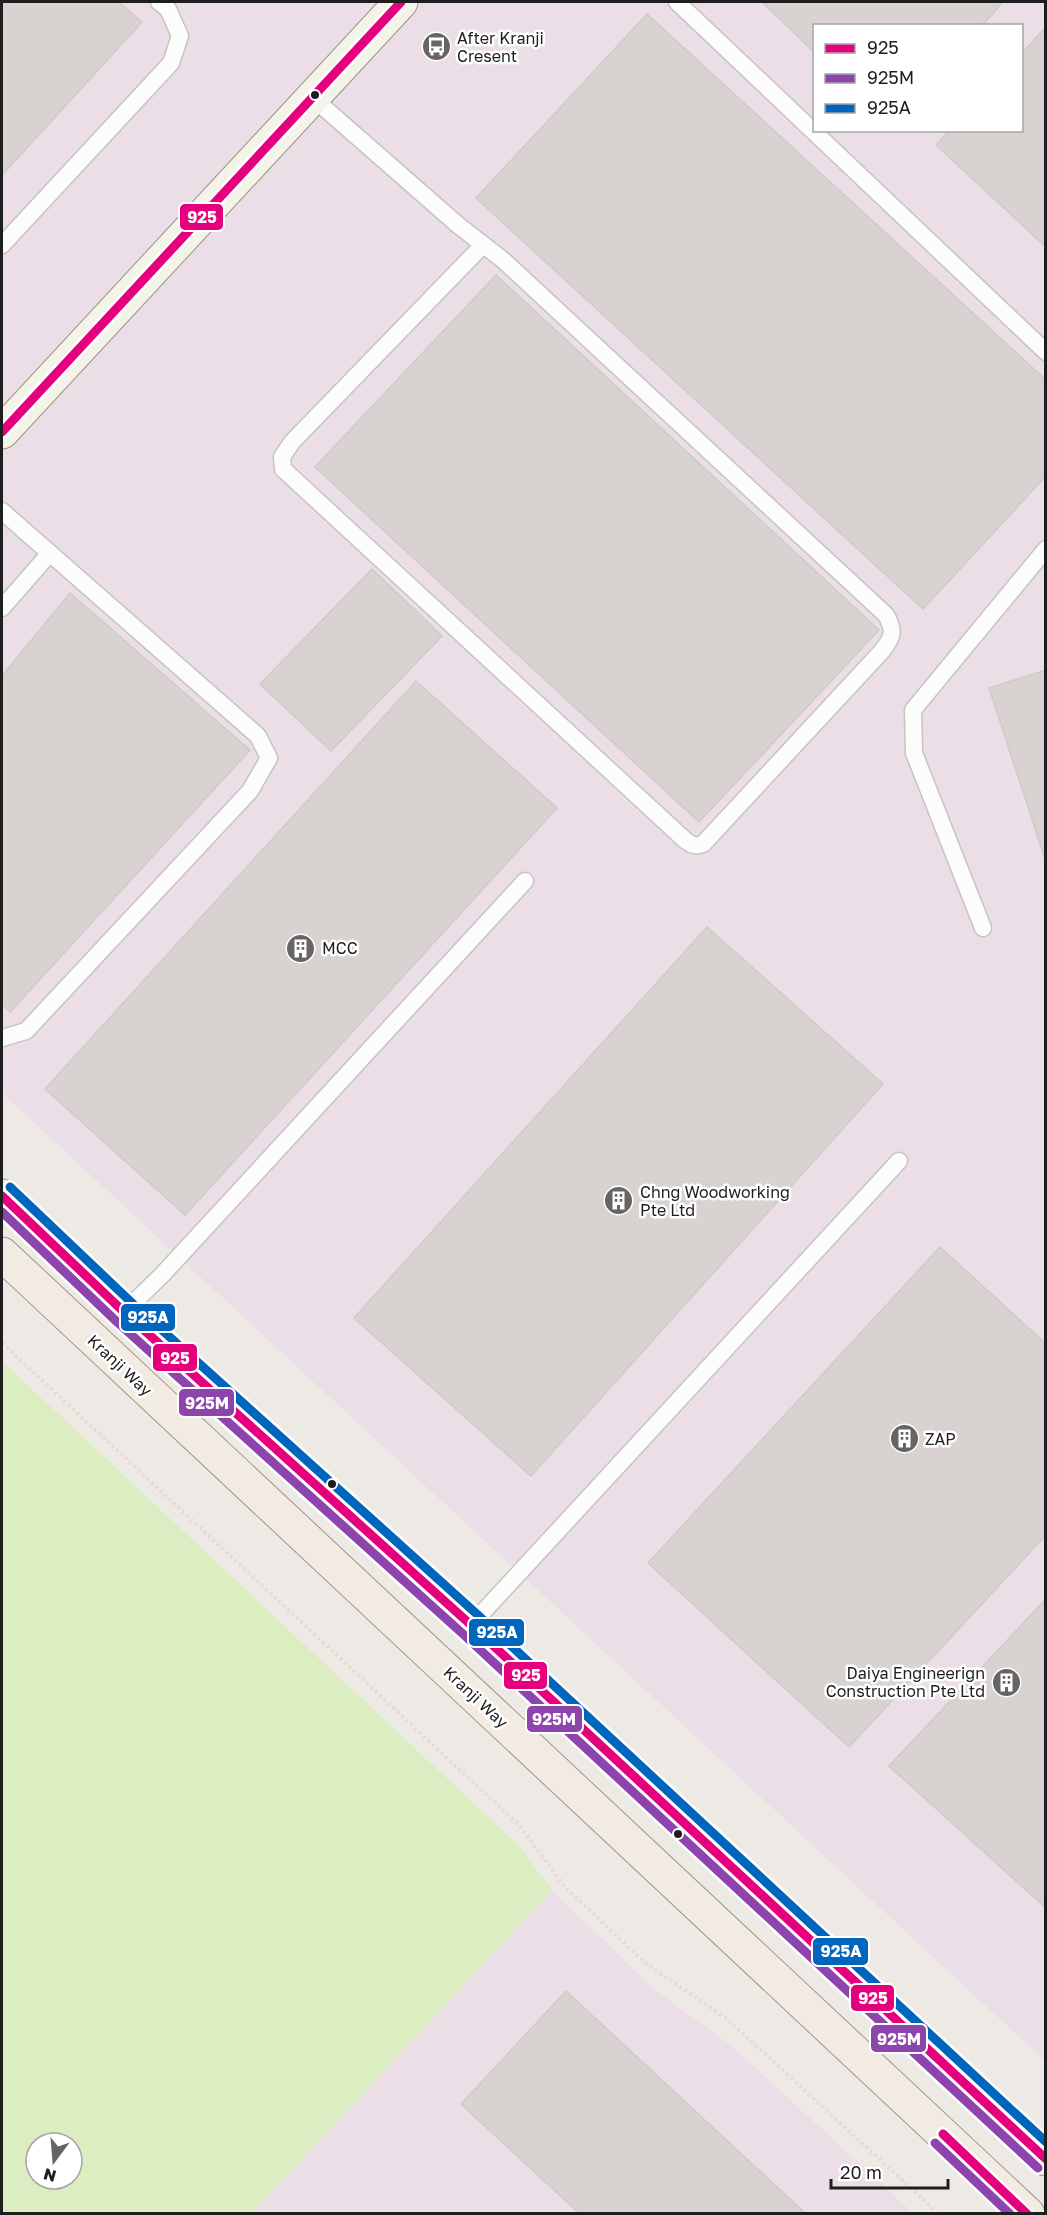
<svg xmlns="http://www.w3.org/2000/svg" width="1047" height="2215" font-family="'Golos Text',sans-serif">
	<style>
		.industrial { fill: #ebdee7; fill-rule: evenodd }
		.grass { fill: #dbedc1; fill-rule: evenodd }
		.building { fill: #d8d3d0; stroke: #d0cbc7; stroke-width: 1.5 }
		.lines { fill: none; stroke-linecap: round; stroke-linejoin: round }
		.service-casing { stroke: #c5c4c2; stroke-width: 19 }
		.secondary-casing { stroke: #97967e; stroke-width: 35 }
		.primary-casing { stroke: #a39682; stroke-width: 35 }
		.path { stroke: #ebd9d8; stroke-width: 4; stroke-dasharray: 3 3; stroke-linecap: butt }
		.service { stroke: #fcfcfb; stroke-width: 16 }
		.secondary { stroke: #f4f3e9; stroke-width: 33 }
		.primary { stroke: #f1ebe3; stroke-width: 33 }
		.bus-1-casing { stroke: #fff; stroke-width: 14 }
		.bus-2-casing { stroke: #fff; stroke-width: 14 }
		.bus-3-casing { stroke: #fff; stroke-width: 14 }
		.bus-1 { stroke: #e5007d; stroke-width: 9 }
		.bus-2 { stroke: #8e44ad; stroke-width: 9 }
		.bus-3 { stroke: #0065bd; stroke-width: 9 }
		.bus-dot { fill: #1e1e1e; stroke: #fff; stroke-width: 2 }
		.labels { text-anchor: middle; stroke-width: 5; stroke-linejoin: round; paint-order: stroke }
		.poi-label { font-size: 16px; fill: #1e1e1e; stroke: #fff; text-anchor: start }
		.street-label { font-size: 16px; fill: #1e1e1e; stroke: #fff }
		.line-badge { stroke: #fff; stroke-width: 2 }
		.badge-label { font-size: 16px; text-anchor: middle; font-weight: bold; fill: #fff }
	</style>
	<rect width="100%" height="100%" fill="#edeae6"/>
	<g class="industrial">
		<path d="M2,2H1045V2061L2,1093ZM814,26H1022V130H814Z"/>
		<path d="M552,1890L656,1991L732,2046L913,2213L252,2214Z"/>
	</g>
	<path class="grass" d="M2,1361L519,1846L552,1890L252,2213H2ZM36,2143H72V2179H36Z"/>
	<g class="building">
		<path d="M2,2H119L142,22L2,175Z"/>
		<path d="M762,2H1003L982,26H814V52Z"/>
		<path d="M647,14L1046,380V476L923,609L476,198Z"/>
		<path d="M1046,27V247L936,145L950,130H1022V53Z"/>
		<path d="M496,275L879,630L699,822L315,467Z"/>
		<path d="M372,569L442,636L331,751L260,684Z"/>
		<path d="M70,593L250,750L10,1012L2,1004V676Z"/>
		<path d="M1046,670V862L989,688Z"/>
		<path d="M416,681L557,808L185,1215L45,1089Z"/>
		<path d="M707,927L883,1084L531,1476L354,1318Z"/>
		<path d="M940,1247L1046,1344V1535L849,1747L648,1563Z"/>
		<path d="M1046,1599V1908L889,1766Z"/>
		<path d="M566,1991L806,2214H580L461,2104Z"/>
	</g>
	<g class="lines">
		<defs>
			<g id="service">
				<path d="M677,2L1046,352"/>
				<path d="M313,98L458,225L503,260L886,615C895,631 893,637 882,651L703,844C696,847 691,845 685,840L283,469L282,457L292,442L483,245"/>
				<path d="M2,245L171,63L180,36L168,9L159,2"/>
				<path d="M2,511L258,736L269,758L250,791L26,1031L2,1038"/>
				<path d="M2,608L50,553"/>
				<path d="M983,928L914,753L913,710L1046,549"/>
				<path d="M124,1312L162,1275L525,881"/>
				<path d="M471,1625L899,1161"/>
			</g>
			<path id="secondary" d="M2,432L401,2"/>
			<g id="primary">
				<path d="M2,1196L124,1312L471,1625L1046,2159"/>
				<path d="M2,1254L1028,2214"/>
			</g>
		</defs>
		<use href="#service" class="service-casing"/>
		<use href="#secondary" class="secondary-casing"/>
		<use href="#primary" class="primary-casing"/>
		<path class="path" d="M2,1343L519,1825L565,1887L645,1963L726,2018L939,2214"/>
		<use href="#service" class="service"/>
		<use href="#secondary" class="secondary"/>
		<use href="#primary" class="primary"/>
		<defs>
			<g id="bus-1">
				<path d="M2,432L401,2"/>
				<path d="M2,1196L124,1312L471,1625L1046,2159"/>
				<path d="M943,2134L1027,2214"/>
			</g>
			<g id="bus-2">
				<path d="M2,1212L116,1321L463,1634L1038,2168"/>
				<path d="M935,2143L1010,2214"/>
			</g>
			<path id="bus-3" d="M10,1187L132,1303L479,1616L1046,2142"/>
		</defs>
		<use href="#bus-1" class="bus-1-casing"/>
		<use href="#bus-2" class="bus-2-casing"/>
		<use href="#bus-3" class="bus-3-casing"/>
		<use href="#bus-1" class="bus-1"/>
		<use href="#bus-2" class="bus-2"/>
		<use href="#bus-3" class="bus-3"/>
	</g>
	<defs>
		<symbol id="bus-disc" viewBox="-11 -11 22 22"><circle r="9.5" fill="#666564" stroke="#fff"/><path d="M-5-6H5V4H4V6H2V4H-2V6H-4V4H-5ZM-3.5-4V0h7V-4ZM-3.5 1.2v1.5H-2V1.2ZM2 1.2v1.5H3.5V1.2Z" fill="#fff"/></symbol>
		<symbol id="building-disc" viewBox="-11 -11 22 22"><circle r="9.5" fill="#666564" stroke="#fff"/><path d="M-4-6H4V6H1V3H-1V6H-4ZM-2.5-4.3h1.7v1.8h-1.7ZM.8-4.3h1.7v1.8H.8ZM-2.5-1h1.7V.8h-1.7ZM.8-1h1.7V.8H.8Z" fill="#fff"/></symbol>
	</defs>
	<g fill-rule="evenodd">
		<use href="#bus-disc" x="420" y="30" width="33" height="33"/>
		<use href="#building-disc" x="284" y="932" width="33" height="33"/>
		<use href="#building-disc" x="602" y="1184" width="33" height="33"/>
		<use href="#building-disc" x="888" y="1422" width="33" height="33"/>
		<use href="#building-disc" x="990" y="1666" width="33" height="33"/>
	</g>
	<g class="bus-dot">
		<circle cx="315" cy="95" r="5"/>
		<circle cx="332" cy="1484" r="5"/>
		<circle cx="678" cy="1834" r="5"/>
	</g>
	<g class="labels">
		<g class="poi-label">
			<text x="457" y="44">After Kranji<tspan x="457" dy="18">Cresent</tspan></text>
			<text x="322" y="954">MCC</text>
			<text x="640" y="1198">Chng Woodworking<tspan x="640" dy="18">Pte Ltd</tspan></text>
			<text x="925" y="1445">ZAP</text>
			<text x="985" y="1679" text-anchor="end">Daiya Engineerign<tspan x="985" dy="18">Construction Pte Ltd</tspan></text>
		</g>
		<g class="street-label">
			<text transform="translate(120 1365) rotate(43)" y="6">Kranji Way</text>
			<text transform="translate(476 1697) rotate(43)" y="6">Kranji Way</text>
		</g>
	</g>
	<g class="line-badge">
		<rect x="179" y="203" width="45" height="28" rx="6" fill="#e5007d"/>
		<rect x="120" y="1303" width="56" height="29" rx="6" fill="#0065bd"/>
		<rect x="152" y="1343" width="46" height="29" rx="6" fill="#e5007d"/>
		<rect x="178" y="1388" width="57" height="29" rx="6" fill="#8e44ad"/>
		<rect x="468" y="1618" width="57" height="29" rx="6" fill="#0065bd"/>
		<rect x="503" y="1661" width="45" height="29" rx="6" fill="#e5007d"/>
		<rect x="526" y="1705" width="57" height="28" rx="6" fill="#8e44ad"/>
		<rect x="812" y="1937" width="57" height="29" rx="6" fill="#0065bd"/>
		<rect x="850" y="1984" width="45" height="28" rx="6" fill="#e5007d"/>
		<rect x="870" y="2024" width="57" height="29" rx="6" fill="#8e44ad"/>
	</g>
	<g class="badge-label">
		<text x="202" y="223">925</text>
		<text x="148" y="1323">925A</text>
		<text x="175" y="1364">925</text>
		<text x="207" y="1409">925M</text>
		<text x="497" y="1638">925A</text>
		<text x="526" y="1681">925</text>
		<text x="554" y="1725">925M</text>
		<text x="841" y="1957">925A</text>
		<text x="873" y="2004">925</text>
		<text x="899" y="2045">925M</text>
	</g>
	<rect width="1047" height="2215" fill="none" stroke="#1e1e1e" stroke-width="6"/>
	<rect x="813" y="24" width="210" height="108" fill="#ffffff" stroke="#a5a5a5" stroke-width="1.5"/>
	<rect x="825" y="44" width="30" height="9" fill="#e5007d" stroke="#a5a5a5" stroke-width="1.5"/>
	<text x="867" y="54" font-size="18" fill="#1e1e1e">925</text>
	<rect x="825" y="74" width="30" height="9" fill="#8e44ad" stroke="#a5a5a5" stroke-width="1.5"/>
	<text x="867" y="84" font-size="18" fill="#1e1e1e">925M</text>
	<rect x="825" y="104" width="30" height="9" fill="#0065bd" stroke="#a5a5a5" stroke-width="1.5"/>
	<text x="867" y="114" font-size="18" fill="#1e1e1e">925A</text>
	<g transform="translate(54 2161) rotate(196)"><circle r="28" fill="#ffffff" stroke="#a5a5a5" stroke-width="1.5"/>
	<path d="M0-4.5L10 22L0 15L-10 22Z" fill="#666564"/>
	<text y="-9" font-size="16" font-weight="bold" text-anchor="middle" fill="#1e1e1e">N</text>
	</g>
	<path d="M831 2179v9h117v-9" fill="none" stroke="#1e1e1e" stroke-width="3"/>
	<text x="840" y="2179" font-size="18" fill="#1e1e1e" stroke="#ffffff" stroke-width="4.5" paint-order="stroke">20 m</text>
</svg>
